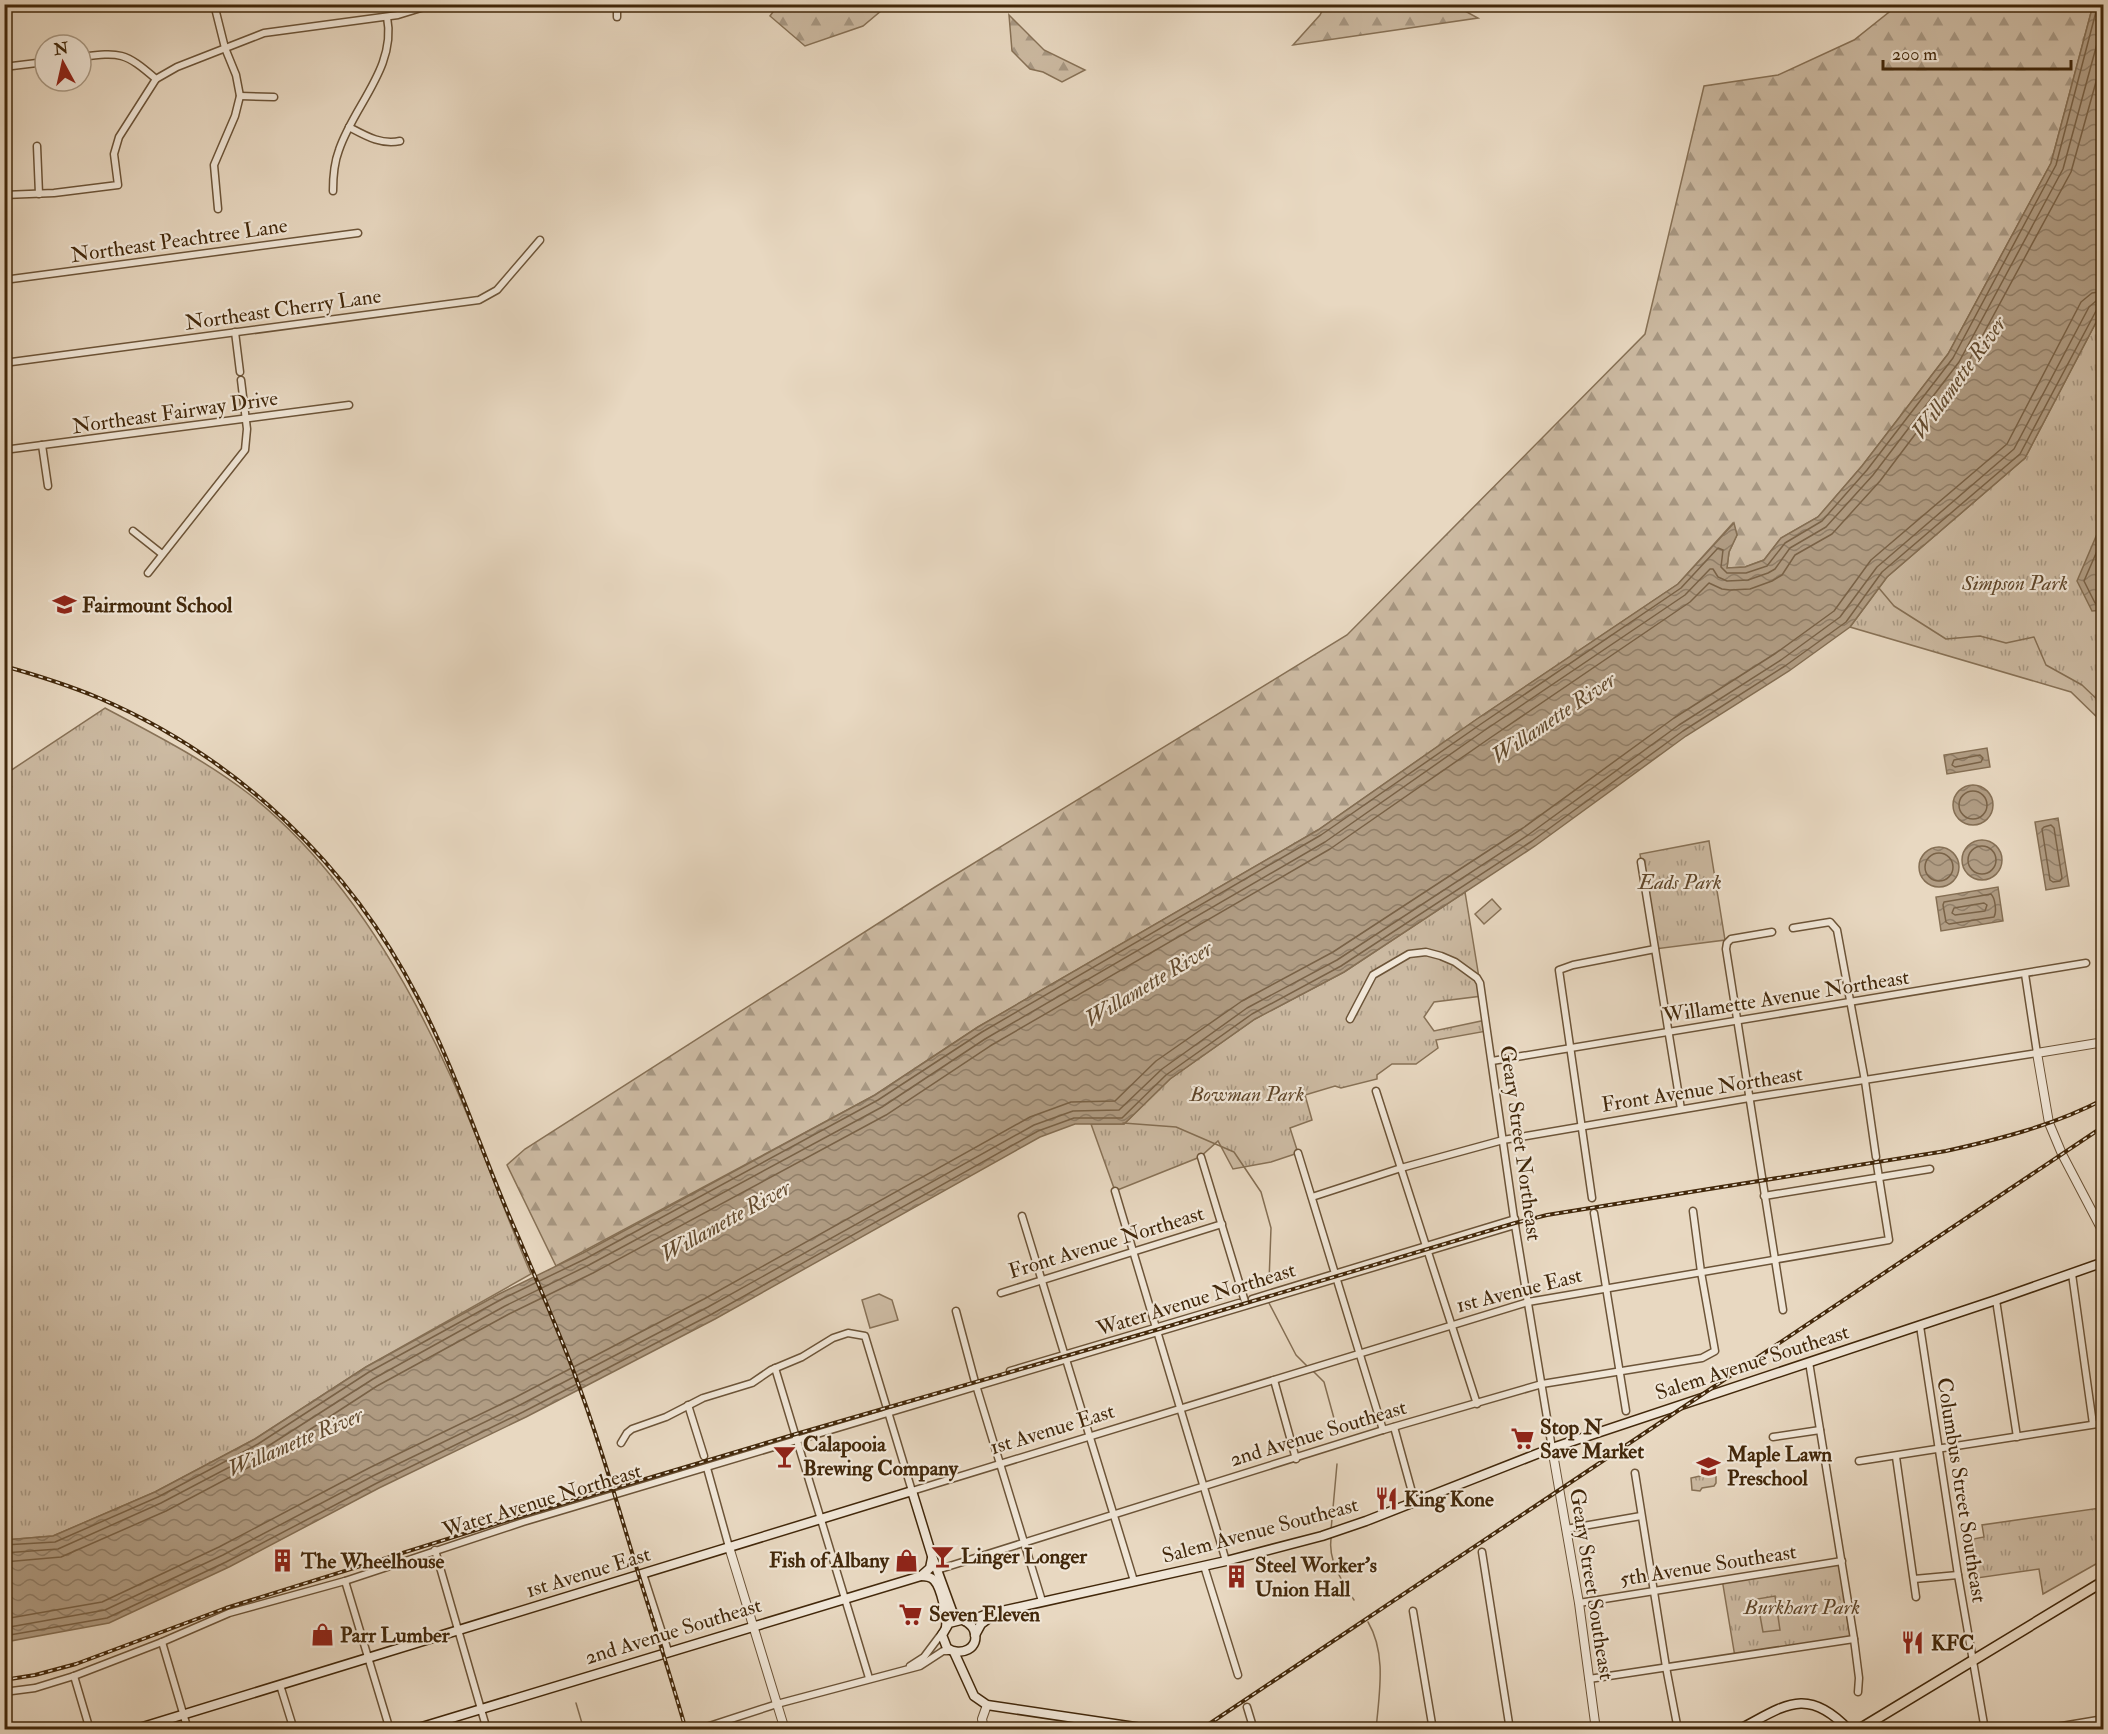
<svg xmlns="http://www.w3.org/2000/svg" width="2108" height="1734" font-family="'IM FELL Double Pica',serif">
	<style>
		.grass { fill: url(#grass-tufts); stroke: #877156; stroke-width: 1.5 }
		.forest { fill: url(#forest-firs); stroke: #877156; stroke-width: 1.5 }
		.garden { fill: #ccbaa2; stroke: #877156; stroke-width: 1.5 }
		.water { fill: url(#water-waves); stroke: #846e53; stroke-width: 1.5 }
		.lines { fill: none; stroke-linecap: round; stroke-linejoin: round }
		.shore { stroke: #796247; stroke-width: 1.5 }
		.stream { stroke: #846e53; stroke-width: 1.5 }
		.minor-casing { stroke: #6c5438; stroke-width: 9 }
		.tertiary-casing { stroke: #6c5438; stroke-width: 10 }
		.secondary-casing { stroke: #42280b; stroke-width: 11 }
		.trunk-casing { stroke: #42280b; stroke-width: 12 }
		.minor { stroke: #f0e6d7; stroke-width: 6 }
		.tertiary { stroke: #f0e6d7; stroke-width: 8 }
		.secondary { stroke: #f0e6d7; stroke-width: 8 }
		.trunk { stroke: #e8d8c1; stroke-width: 9 }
		.rail-casing { stroke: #42280b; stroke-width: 4 }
		.rail { stroke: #f0e6d7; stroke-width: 1.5; stroke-dasharray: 4.5; stroke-linecap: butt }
		.labels { text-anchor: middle; stroke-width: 4.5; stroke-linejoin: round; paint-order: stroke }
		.street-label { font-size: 21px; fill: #42280b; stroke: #f0e6d7 }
		.park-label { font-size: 21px; font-style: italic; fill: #5e4529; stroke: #f0e6d7 }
		.poi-label { font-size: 21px; font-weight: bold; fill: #42280b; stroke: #f0e6d7; text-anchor: start }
		.water-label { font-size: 22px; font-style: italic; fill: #634b2f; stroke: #f0e6d7 }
	</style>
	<defs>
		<pattern id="grass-tufts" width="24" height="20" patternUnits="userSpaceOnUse" patternTransform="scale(1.5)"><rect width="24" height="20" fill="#ccbaa2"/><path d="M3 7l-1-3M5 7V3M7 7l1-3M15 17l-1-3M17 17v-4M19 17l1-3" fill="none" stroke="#a79782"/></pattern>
		<pattern id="forest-firs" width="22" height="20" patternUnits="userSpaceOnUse" patternTransform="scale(1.5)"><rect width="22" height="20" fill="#ccbaa2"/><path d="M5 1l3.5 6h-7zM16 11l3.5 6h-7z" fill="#a79782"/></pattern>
		<pattern id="water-waves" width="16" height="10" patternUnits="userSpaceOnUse" patternTransform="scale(1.5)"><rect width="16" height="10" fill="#b09c83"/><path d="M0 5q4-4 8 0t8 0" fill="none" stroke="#917f69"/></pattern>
	</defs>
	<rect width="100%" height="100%" fill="#e8d8c1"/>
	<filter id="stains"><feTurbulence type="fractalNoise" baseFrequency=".00333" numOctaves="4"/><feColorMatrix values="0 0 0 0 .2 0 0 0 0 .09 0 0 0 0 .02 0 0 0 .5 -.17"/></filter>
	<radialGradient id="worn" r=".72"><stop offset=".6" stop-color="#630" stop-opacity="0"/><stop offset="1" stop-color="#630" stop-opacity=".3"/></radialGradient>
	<g class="grass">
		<path d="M2103,309V723L2071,692L1850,627L1887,577L2025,458Z"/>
		<path d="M105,708C154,734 205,760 249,794C340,866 404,972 451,1077C480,1141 503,1209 531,1274L366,1367L255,1439L155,1492L53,1536L5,1540L4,775Z"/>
		<path d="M1709,841L1725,940L1655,949L1640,854Z"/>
		<path d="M1465,892L1482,996L1434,1002L1424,1017L1434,1031L1486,1020L1487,1031L1436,1040L1438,1048L1416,1064H1392L1377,1075V1079L1341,1088L1335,1086L1305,1095L1312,1120L1290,1128L1298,1153L1271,1162L1233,1169L1218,1141L1200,1157L1115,1191L1091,1124H1124L1170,1079L1255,1019L1344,972Z"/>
		<path d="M1706,1467H1711L1716,1470V1483L1714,1486L1702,1488L1700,1491L1692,1490L1691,1478L1700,1476Z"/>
		<path d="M2100,1508L2103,1531V1560L2043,1594L2039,1569L1970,1579L1963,1541L1984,1537L1982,1525Z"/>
		<path d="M1842,1561L1854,1639L1735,1657L1722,1579Z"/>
	</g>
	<g class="forest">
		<path d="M778,5L779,4L888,5L863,26L805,46L770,16Z"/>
		<path d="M1325,5H1454L1478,18L1293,45L1320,15Z"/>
		<path d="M1898,5H2093L2051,163L1948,354L1862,466L1818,517L1781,538L1764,560L1745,567L1727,568L1729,552L1737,535L1733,523L1678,584L1477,719L1318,830L978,1027L875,1095L556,1266L507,1165L525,1149L935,887L1347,635L1645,334L1704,86L1778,75L1854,40Z"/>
		<path d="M1009,15L1044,50L1085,70L1062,82L1043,72L1030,69L1012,51Z"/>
	</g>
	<g class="garden">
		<path d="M1492,899L1501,909L1484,924L1475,914Z"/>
		<path d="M879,1294L892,1300L898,1320L870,1328L862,1300Z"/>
		<path d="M1775,1596L1780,1630L1763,1632L1757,1599Z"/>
	</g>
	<g class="water">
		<path d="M2093,5H2104L2103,309L2025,458L1887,577L1850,627L1789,671L1686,736L1535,846L1344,972L1255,1019L1170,1079L1124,1124H1075L1040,1137L715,1319L526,1417L379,1488L229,1567L109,1623L5,1642V1540L53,1536L155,1492L255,1439L366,1367L499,1294L583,1253L875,1095L978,1027L1318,830L1477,719L1678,584L1734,523L1737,535L1729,552L1727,568L1745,567L1764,560L1781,538L1818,517L1862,466L1948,354L2051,163Z"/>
		<path d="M2103,520V610L2092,611L2077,581Z"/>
		<path d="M1987,748L1990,767L1947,774L1944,755Z"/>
		<circle cx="1973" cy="805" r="20"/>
		<path d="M2058,818L2069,886L2046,890L2035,822Z"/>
		<circle cx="1982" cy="860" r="20"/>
		<circle cx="1939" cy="867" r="20"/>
		<path d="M1998,887L2003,921L1941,931L1936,897Z"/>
	</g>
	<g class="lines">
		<g class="shore">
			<path d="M2104,535L2084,581L2095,603L2104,604"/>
			<path d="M1980,755L1983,758L1981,762L1955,767L1952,765L1954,760Z"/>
			<circle cx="1973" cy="805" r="14"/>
			<path d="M2051,825L2054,828L2062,878L2060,881L2053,882L2050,880L2042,829L2044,827Z"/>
			<circle cx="1982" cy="860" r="14"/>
			<circle cx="1939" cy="867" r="14"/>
			<path d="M1991,894C1995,898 1997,911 1994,917L1949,924L1946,922L1943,905L1944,902Z"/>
			<path d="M1984,903L1987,905L1985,911L1955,915L1952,913L1954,908Z"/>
			<path d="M4,1545L55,1542L158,1497L258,1444L369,1372L502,1299L585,1259L878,1100L982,1032L1321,835L1481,724L1681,588L1718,548L1723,550L1721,567L1727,573H1746L1767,566L1785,543L1822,521L1867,470L1953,358L2056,165L2098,4"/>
			<path d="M4,1553L58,1549L161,1503L262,1450L373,1379L505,1306L589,1265L882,1107L985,1039L1325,842L1485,730L1685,595L1710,569H1713L1718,577L1727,581L1748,580L1768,573L1775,569L1790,548L1826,527L1873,475L1959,362L2063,169L2104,18"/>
			<path d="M4,1562L61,1557L166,1511L266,1458L377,1386L509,1314L593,1273L886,1115L990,1046L1330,849L1490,738L1690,602L1709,583L1722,589L1730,590L1750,589L1772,581L1782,575L1795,555L1832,534L1880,481L1965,368L2071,172L2104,53"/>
			<path d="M4,1619L102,1602L219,1547L369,1468L516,1397L704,1299L1030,1117L1071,1102L1115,1101L1156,1061L1242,1001L1333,952L1523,828L1674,718L1776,653L1834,611L1871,560L2007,444L2081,302L2092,293L2104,291"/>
			<path d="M4,1628L105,1610L223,1555L373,1476L520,1405L708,1307L1034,1125L1073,1111L1119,1110L1162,1069L1247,1008L1337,960L1528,835L1679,725L1781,660L1840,617L1877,567L2014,449L2089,307L2096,301L2104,300"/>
			<path d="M4,1636L107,1618L226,1562L377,1483L523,1412L712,1314L1038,1131L1074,1118H1122L1166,1075L1252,1014L1341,966L1532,841L1683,731L1785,666L1846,622L1882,572L2020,454L2096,311L2104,307"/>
		</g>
		<g class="stream">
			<path d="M1878,587L1894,606L1946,639L1980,636L2006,643L2034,637L2046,665L2082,685L2104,706"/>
			<path d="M1123,1123L1176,1127L1234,1152L1261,1192L1271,1228L1269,1282"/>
			<path d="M1269,1303L1296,1355L1308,1367"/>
			<path d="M1312,1370L1324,1382L1335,1422L1336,1434"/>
			<path d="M1331,1530L1337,1464"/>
			<path d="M1331,1538C1328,1561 1342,1581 1354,1600"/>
			<path d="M1368,1622C1387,1654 1379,1694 1376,1730"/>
			<path d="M576,1703L584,1730"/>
		</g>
		<defs>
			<g id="minor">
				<path d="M214,4L225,48L236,75L240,96L235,116L214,165L218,209"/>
				<path d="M617,4V17"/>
				<path d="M81,57C120,52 125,52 156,79L177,67L264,33L398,15L434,4"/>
				<path d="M4,67L45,62"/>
				<path d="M240,96L274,97"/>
				<path d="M349,127C366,136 381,145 400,141"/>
				<path d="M37,146L39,194"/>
				<path d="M333,191C333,178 334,163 339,150C354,105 397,67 387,17"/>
				<path d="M4,195L54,193L118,185L114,154L119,137L156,79"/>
				<path d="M4,280L358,233"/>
				<path d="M235,332L240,372"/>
				<path d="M4,363L479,300L497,290L540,240"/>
				<path d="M42,445L48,486"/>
				<path d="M4,450L349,405"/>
				<path d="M133,531L162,554"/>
				<path d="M148,573L245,450L247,429L241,380"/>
				<path d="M1641,862L1681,1109"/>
				<path d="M1793,928L1830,922L1837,930L1865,1081L1876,1157"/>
				<path d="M1772,932L1731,939L1727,943L1726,949L1783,1310"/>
				<path d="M1350,1019L1373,975L1409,954L1426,952L1441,956L1455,962L1477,978L1480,983L1515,1225L1552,1448"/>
				<path d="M1492,1061L2086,963"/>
				<path d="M1376,1091L1477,1404"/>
				<path d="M1298,1153L1383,1430"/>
				<path d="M1201,1157L1246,1305"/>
				<path d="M1115,1191L1226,1561"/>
				<path d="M1764,1196L1930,1169"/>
				<path d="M1312,1197L1401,1168L1503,1140L1749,1098L2037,1053L2025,974"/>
				<path d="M1592,1198L1559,970L1573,965L1655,949"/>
				<path d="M1594,1213L1626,1411"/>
				<path d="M1022,1216L1134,1581"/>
				<path d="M2072,1274L2093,1424"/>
				<path d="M1001,1293L1222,1224"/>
				<path d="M1252,1299L1515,1219"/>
				<path d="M1996,1300L2017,1437"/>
				<path d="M956,1311L975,1382L1042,1601"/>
				<path d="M1920,1326L1958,1575L1985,1730"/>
				<path d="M1809,1362L1854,1639L1859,1678L1858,1692"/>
				<path d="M775,1368L869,1678"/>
				<path d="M1010,1371L1239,1303"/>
				<path d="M1274,1380L1296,1459"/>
				<path d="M688,1405L704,1456"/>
				<path d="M1394,1427L1415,1503"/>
				<path d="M1773,1437L1820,1430"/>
				<path d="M621,1443L627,1433L632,1429L666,1417L703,1398L752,1383L771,1370L802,1357L833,1338L848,1333L865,1336L912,1491L1528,1302L1889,1240L1877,1165"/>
				<path d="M1896,1457L1916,1597"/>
				<path d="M1859,1461L2104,1423"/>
				<path d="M707,1468L729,1547"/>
				<path d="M1635,1473L1666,1667L1678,1730"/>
				<path d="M1566,1529L1641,1516"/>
				<path d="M435,1550L487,1730"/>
				<path d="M1482,1552L1510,1730"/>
				<path d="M1204,1566L1238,1675"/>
				<path d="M937,1570L1383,1430L1542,1384L1702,1358L1715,1351L1701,1272L1693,1211"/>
				<path d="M643,1574L668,1651"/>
				<path d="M1914,1579L1958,1575"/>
				<path d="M345,1581L390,1730"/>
				<path d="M1579,1603L1842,1561"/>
				<path d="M1413,1611L1433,1730"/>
				<path d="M162,1642L188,1730"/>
				<path d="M910,1666L924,1657L942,1633"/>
				<path d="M74,1676L90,1730"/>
				<path d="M1589,1679L1854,1639"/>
				<path d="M280,1685L294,1730"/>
				<path d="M4,1692L35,1688L74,1676L162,1642L229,1613L345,1581L523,1522L1515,1225"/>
				<path d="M1247,1707L1254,1730"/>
				<path d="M697,1730L777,1704L920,1666L943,1651H950"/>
				<path d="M2038,1730L2104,1719"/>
			</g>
			<g id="tertiary">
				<path d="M2104,1042L2037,1053L2049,1123L2062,1154L2104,1234"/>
				<path d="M1552,1448L1579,1603L1596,1730"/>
				<path d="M729,1547L785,1730"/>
				<path d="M984,1730L982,1719L987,1705"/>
			</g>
			<g id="secondary">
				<path d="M921,1576C926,1576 931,1577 934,1580C941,1587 948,1618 946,1627"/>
				<path d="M965,1621C977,1621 985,1612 997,1612L1226,1561L1322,1536L1366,1521L1552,1448L1996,1300L2104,1262"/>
				<path d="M975,1635L981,1624L997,1612"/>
				<path d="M954,1652L974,1696L987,1705L1155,1730"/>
				<path d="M133,1730L912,1491L932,1556L952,1611C958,1620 970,1620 974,1630C981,1649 960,1657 947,1648L942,1635L949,1623L961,1620"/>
				<path d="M412,1730L921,1576L930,1568L932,1558"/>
				<path d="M1738,1730C1783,1707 1806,1684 1849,1730"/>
			</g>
			<path id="trunk" d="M1858,1730L2104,1581"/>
		</defs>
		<use href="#minor" class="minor-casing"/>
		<use href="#tertiary" class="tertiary-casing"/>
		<use href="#secondary" class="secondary-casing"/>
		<use href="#trunk" class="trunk-casing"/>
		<use href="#minor" class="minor"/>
		<use href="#tertiary" class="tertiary"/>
		<use href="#secondary" class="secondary"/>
		<use href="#trunk" class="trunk"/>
		<defs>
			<g id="rail">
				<path d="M4,666C36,675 68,685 99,698C237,757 350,865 418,998C454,1067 478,1142 508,1213C530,1264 552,1315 572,1367C598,1436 618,1506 639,1576C655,1627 671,1678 686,1730"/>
				<path d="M4,1680L35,1675L76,1664L226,1608L521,1516L796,1434L1156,1330L1515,1223L1547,1215L1946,1151C2000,1139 2055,1125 2104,1099"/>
				<path d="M1200,1730L2104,1126"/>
			</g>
		</defs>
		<use href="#rail" class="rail-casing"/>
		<use href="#rail" class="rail"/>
	</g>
	<defs>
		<symbol id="school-bare" viewBox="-9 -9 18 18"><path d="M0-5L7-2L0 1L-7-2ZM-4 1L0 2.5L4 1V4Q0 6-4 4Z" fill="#8f2418" stroke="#f0e6d7" stroke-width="2.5" paint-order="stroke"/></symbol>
		<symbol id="supermarket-bare" viewBox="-9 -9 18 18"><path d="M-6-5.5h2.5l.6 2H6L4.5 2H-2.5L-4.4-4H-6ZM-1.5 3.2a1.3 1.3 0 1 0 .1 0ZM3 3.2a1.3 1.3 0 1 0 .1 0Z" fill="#8f2418" stroke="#f0e6d7" stroke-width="2.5" paint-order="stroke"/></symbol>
		<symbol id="bar-bare" viewBox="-9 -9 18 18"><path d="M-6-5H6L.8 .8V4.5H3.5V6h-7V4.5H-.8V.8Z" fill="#8f2418" stroke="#f0e6d7" stroke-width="2.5" paint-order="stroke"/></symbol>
		<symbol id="restaurant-bare" viewBox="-9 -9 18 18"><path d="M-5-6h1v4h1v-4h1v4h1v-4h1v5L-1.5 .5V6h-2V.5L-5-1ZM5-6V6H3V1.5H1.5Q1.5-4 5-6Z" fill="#8f2418" stroke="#f0e6d7" stroke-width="2.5" paint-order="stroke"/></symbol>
		<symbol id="shop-bare" viewBox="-9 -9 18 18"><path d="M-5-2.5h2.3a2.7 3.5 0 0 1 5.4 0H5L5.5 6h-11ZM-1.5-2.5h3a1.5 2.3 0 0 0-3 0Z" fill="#8f2418" stroke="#f0e6d7" stroke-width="2.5" paint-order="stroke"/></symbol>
		<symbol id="building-bare" viewBox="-9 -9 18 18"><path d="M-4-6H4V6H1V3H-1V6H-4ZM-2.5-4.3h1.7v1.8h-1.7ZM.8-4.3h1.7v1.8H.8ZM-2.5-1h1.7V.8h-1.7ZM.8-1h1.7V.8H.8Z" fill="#8f2418" stroke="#f0e6d7" stroke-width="2.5" paint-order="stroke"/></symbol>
	</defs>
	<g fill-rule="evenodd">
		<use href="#school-bare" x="48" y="588" width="33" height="33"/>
		<use href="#supermarket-bare" x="1506" y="1422" width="33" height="33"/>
		<use href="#bar-bare" x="768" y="1440" width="33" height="33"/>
		<use href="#school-bare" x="1692" y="1450" width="33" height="33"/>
		<use href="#restaurant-bare" x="1370" y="1482" width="33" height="33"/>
		<use href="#bar-bare" x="926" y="1540" width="33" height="33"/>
		<use href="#shop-bare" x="890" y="1544" width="33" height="33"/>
		<use href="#building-bare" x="266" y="1544" width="33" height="33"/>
		<use href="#building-bare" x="1220" y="1560" width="33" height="33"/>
		<use href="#supermarket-bare" x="894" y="1598" width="33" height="33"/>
		<use href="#shop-bare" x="306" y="1618" width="33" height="33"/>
		<use href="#restaurant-bare" x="1896" y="1626" width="33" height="33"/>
	</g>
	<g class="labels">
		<g class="street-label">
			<text transform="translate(179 240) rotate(-8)" y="7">Northeast Peachtree Lane</text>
			<text transform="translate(283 309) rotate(-8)" y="7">Northeast Cherry Lane</text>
			<text transform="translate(175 412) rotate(-8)" y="7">Northeast Fairway Drive</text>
			<text transform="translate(1786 996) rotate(-9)" y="7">Willamette Avenue Northeast</text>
			<text transform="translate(1702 1089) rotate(-9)" y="7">Front Avenue Northeast</text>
			<text transform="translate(1521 1143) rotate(82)" y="7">Geary Street Northeast</text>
			<text transform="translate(1106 1242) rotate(-17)" y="7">Front Avenue Northeast</text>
			<text transform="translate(1519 1290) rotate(-14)" y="7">1st Avenue East</text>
			<text transform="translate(1196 1299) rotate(-17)" y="7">Water Avenue Northeast</text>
			<text transform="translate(1752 1362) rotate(-18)" y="7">Salem Avenue Southeast</text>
			<text transform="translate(1052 1429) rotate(-17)" y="7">1st Avenue East</text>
			<text transform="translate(1318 1433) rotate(-17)" y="7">2nd Avenue Southeast</text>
			<text transform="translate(1962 1490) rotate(81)" y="7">Columbus Street Southeast</text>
			<text transform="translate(542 1500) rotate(-17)" y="7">Water Avenue Northeast</text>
			<text transform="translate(1260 1530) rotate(-15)" y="7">Salem Avenue Southeast</text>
			<text transform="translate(1708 1565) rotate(-9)" y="7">5th Avenue Southeast</text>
			<text transform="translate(588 1572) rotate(-17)" y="7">1st Avenue East</text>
			<text transform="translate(1592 1584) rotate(81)" y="7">Geary Street Southeast</text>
			<text transform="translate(673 1631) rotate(-17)" y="7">2nd Avenue Southeast</text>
		</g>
		<g class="park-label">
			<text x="2015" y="590">Simpson Park</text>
			<text x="1680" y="889">Eads Park</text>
			<text x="1247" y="1101">Bowman Park</text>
			<text x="1802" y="1614">Burkhart Park</text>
		</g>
		<g class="poi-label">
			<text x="82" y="612">Fairmount School</text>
			<text x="1540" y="1434">Stop N<tspan x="1540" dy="24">Save Market</tspan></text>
			<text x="803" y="1451">Calapooia<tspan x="803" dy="24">Brewing Company</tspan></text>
			<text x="1727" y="1461">Maple Lawn<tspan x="1727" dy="24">Preschool</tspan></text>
			<text x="1404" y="1506">King Kone</text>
			<text x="961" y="1563">Linger Longer</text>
			<text x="889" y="1567" text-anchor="end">Fish of Albany</text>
			<text x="301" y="1568">The Wheelhouse</text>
			<text x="1255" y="1572">Steel Worker's<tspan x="1255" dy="24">Union Hall</tspan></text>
			<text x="929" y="1621">Seven Eleven</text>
			<text x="340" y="1642">Parr Lumber</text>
			<text x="1931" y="1650">KFC</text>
		</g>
		<g class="water-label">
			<text transform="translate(1958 377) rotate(-54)" y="8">Willamette River</text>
			<text transform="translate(1553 717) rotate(-34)" y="8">Willamette River</text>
			<text transform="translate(1148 983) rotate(-31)" y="8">Willamette River</text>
			<text transform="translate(725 1220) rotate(-29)" y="8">Willamette River</text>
			<text transform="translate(295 1441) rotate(-23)" y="8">Willamette River</text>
		</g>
	</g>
	<rect width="2108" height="1734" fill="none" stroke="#e8d8c1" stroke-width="24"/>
	<rect x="6" y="6" width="2096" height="1722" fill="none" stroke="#42280b" stroke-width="3"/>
	<rect x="12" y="12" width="2084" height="1710" fill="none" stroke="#42280b" stroke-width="1.5"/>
	<g transform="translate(63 63) rotate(352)"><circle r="28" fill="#f0e6d7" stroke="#aa9a85" stroke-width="1.5"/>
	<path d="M0-4.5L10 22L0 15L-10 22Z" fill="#8f2418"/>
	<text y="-9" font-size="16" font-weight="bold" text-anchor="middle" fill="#42280b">N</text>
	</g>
	<path d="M1883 60v9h188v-9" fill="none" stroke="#42280b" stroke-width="3"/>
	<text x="1892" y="60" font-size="18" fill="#42280b" stroke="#f0e6d7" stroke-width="4.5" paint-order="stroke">200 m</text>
	<rect width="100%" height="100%" filter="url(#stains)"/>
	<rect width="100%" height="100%" fill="url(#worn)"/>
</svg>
